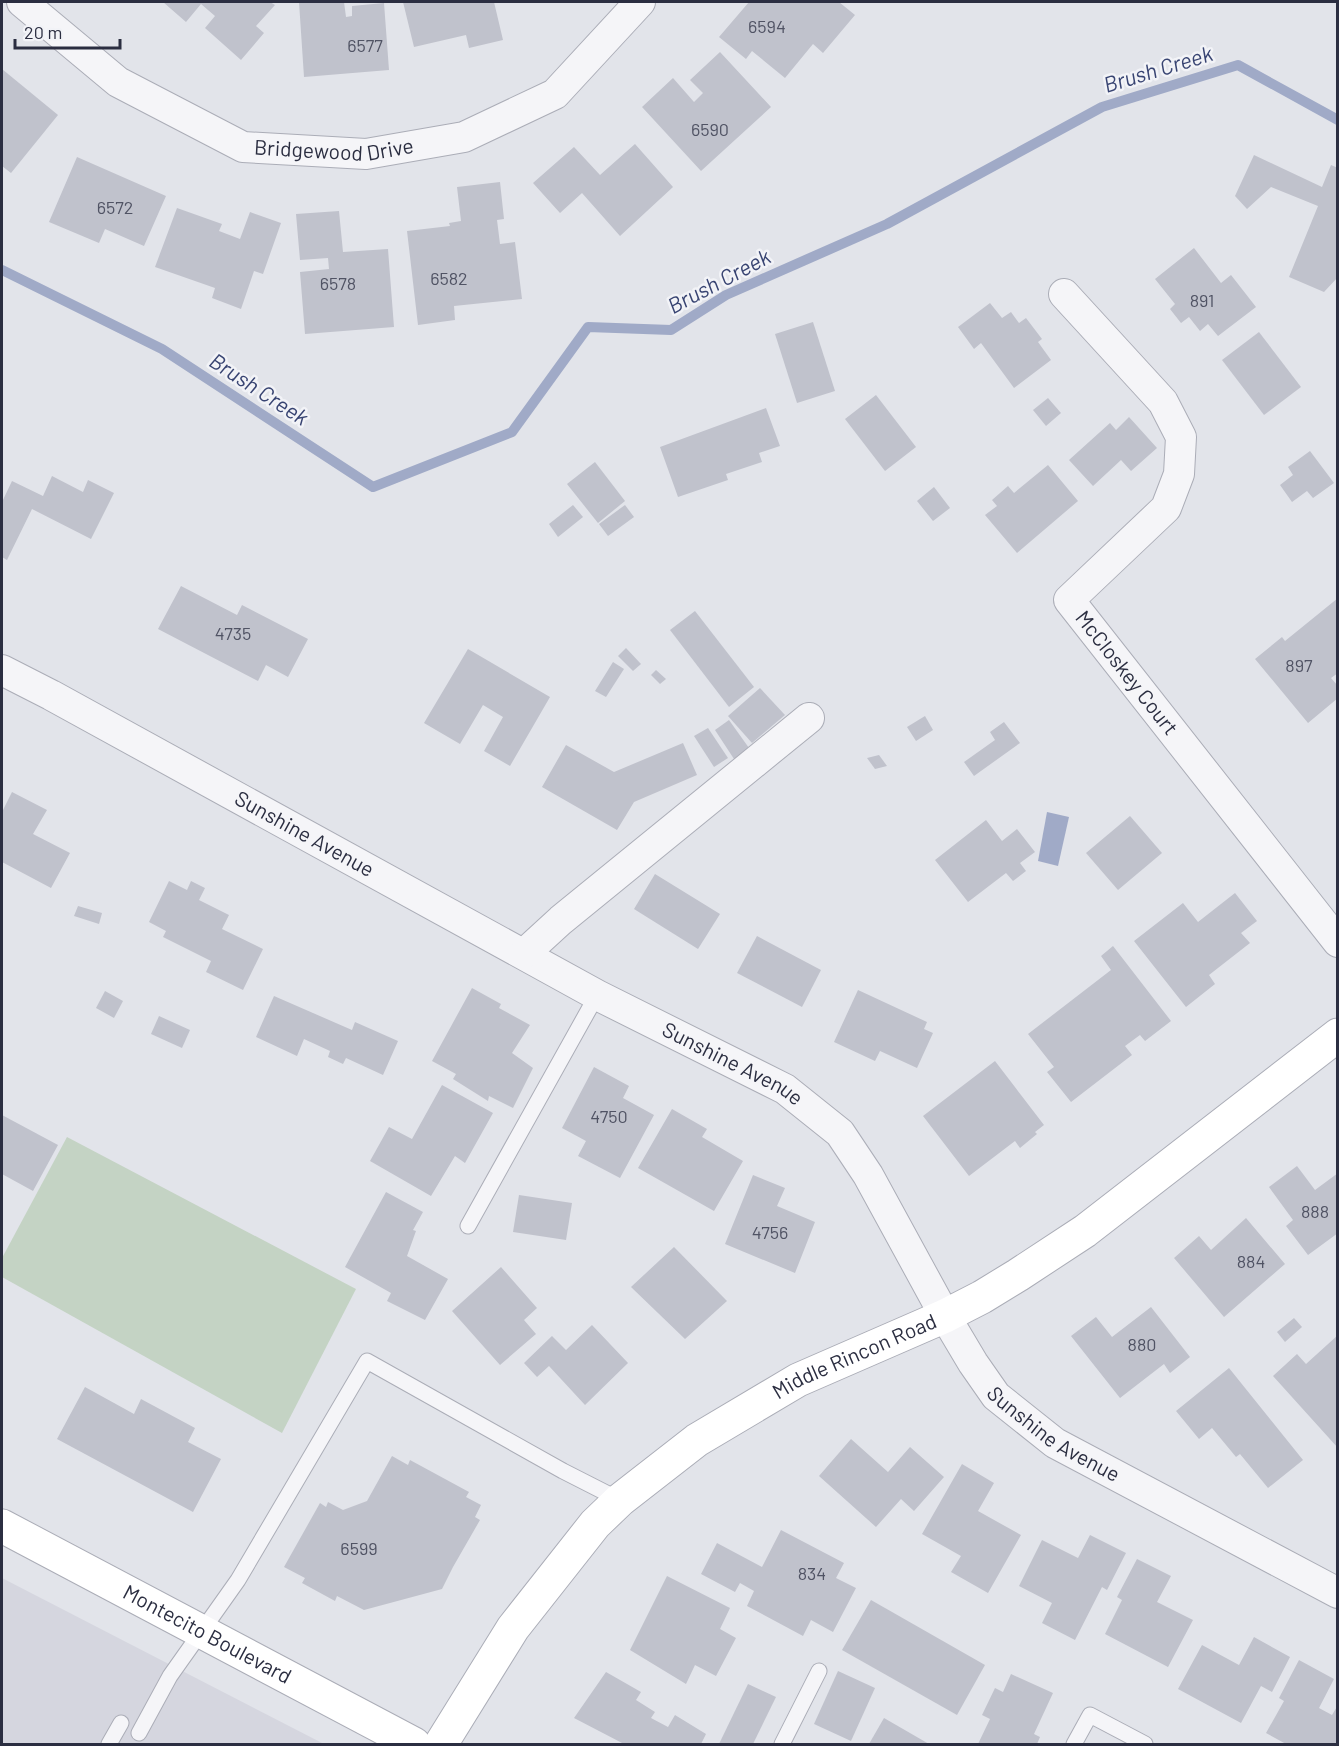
<svg xmlns="http://www.w3.org/2000/svg" width="1339" height="1746" font-family="Barlow,sans-serif">
	<style>
		.built { fill: #d5d6df }
		.green { fill: #c4d3c4 }
		.water { fill: #a0aac7 }
		.lines { fill: none; stroke-linecap: round; stroke-linejoin: round }
		.stream { stroke: #a0aac7; stroke-width: 10 }
		.building { fill: #c0c2cc }
		.lane-casing { stroke: #abadb7; stroke-width: 17 }
		.street-casing { stroke: #abadb7; stroke-width: 32 }
		.secondary-casing { stroke: #abadb7; stroke-width: 35 }
		.lane { stroke: #f5f5f8; stroke-width: 15 }
		.street { stroke: #f5f5f8; stroke-width: 30 }
		.secondary { stroke: #fff; stroke-width: 33 }
		.labels { text-anchor: middle; stroke-width: 5; stroke-linejoin: round; paint-order: stroke }
		.number-label { font-size: 18px; fill: #505364 }
		.street-label { font-size: 21px; fill: #2b2e41; stroke: #f2f3f7 }
		.water-label { font-size: 22px; font-style: italic; fill: #384472; stroke: #f2f3f7 }
	</style>
	<rect width="100%" height="100%" fill="#e2e4ea"/>
	<path class="built" d="M2,1578L324,1744H2Z"/>
	<path class="green" d="M67,1137L356,1289L282,1433L2,1277V1258Z"/>
	<path class="water" d="M1047,812L1069,817L1058,866L1038,861Z"/>
	<g class="lines">
		<path class="stream" d="M2,270L162,349L373,487L512,432L588,327L671,330L726,295L887,224L1102,107L1238,65L1338,120"/>
	</g>
	<g class="building">
		<path d="M163,2H270L275,5L256,26L264,33L241,60L205,28L215,16L201,4L186,22Z"/>
		<path d="M299,2H344L346,17L352,16V6L384,3L389,70L304,77Z"/>
		<path d="M403,2H494L503,40L469,48L466,35L414,47Z"/>
		<path d="M749,2H839L855,15L823,53L813,44L785,78L752,51L746,59L719,37Z"/>
		<path d="M720,52L771,107L701,171L642,107L673,78L694,102L703,93L690,80Z"/>
		<path d="M2,69L58,115L11,173L2,166Z"/>
		<path d="M635,144L673,187L620,236L582,193L560,213L533,183L574,147L600,175Z"/>
		<path d="M1254,155L1322,187L1331,165L1338,168V277L1324,292L1289,277L1318,206L1271,187L1247,209L1235,196Z"/>
		<path d="M77,157L166,196L144,246L105,229L99,243L49,222Z"/>
		<path d="M500,182L504,219L497,220L500,244L515,242L522,299L454,306L455,320L418,325L407,231L450,226L449,223L461,221L457,187Z"/>
		<path d="M177,208L222,224L219,231L240,239L250,212L281,223L263,274L254,271L241,309L212,298L215,288L155,267Z"/>
		<path d="M339,211L343,252L388,249L394,327L305,334L300,272L329,269L328,258L300,260L296,214Z"/>
		<path d="M1194,248L1221,283L1231,275L1256,307L1218,336L1208,324L1200,331L1189,317L1181,323L1170,309L1175,304L1155,279Z"/>
		<path d="M990,303L1002,318L1011,312L1019,323L1026,318L1042,339L1038,342L1051,360L1014,388L981,343L974,349L958,327Z"/>
		<path d="M813,322L835,391L797,403L775,334Z"/>
		<path d="M1259,332L1301,387L1264,415L1222,360Z"/>
		<path d="M876,395L916,447L885,471L845,419Z"/>
		<path d="M1048,398L1061,413L1046,426L1033,410Z"/>
		<path d="M766,408L780,446L759,453L762,462L726,474L728,480L678,497L660,447Z"/>
		<path d="M1129,417L1157,448L1131,471L1121,460L1093,486L1069,460L1110,423L1116,430Z"/>
		<path d="M1310,451L1334,483L1313,498L1307,491L1292,502L1280,485L1293,475L1288,467Z"/>
		<path d="M595,462L625,501L598,523L567,484Z"/>
		<path d="M1048,465L1078,501L1017,553L985,515L997,506L992,500L1008,486L1014,493Z"/>
		<path d="M52,476L83,492L88,480L114,493L91,539L32,509L7,560L2,557V502L12,481L43,496Z"/>
		<path d="M934,487L950,508L933,521L917,501Z"/>
		<path d="M573,505L583,517L558,537L549,524Z"/>
		<path d="M625,505L634,517L608,536L599,524Z"/>
		<path d="M181,586L237,615L242,605L308,639L288,677L266,665L258,681L158,629Z"/>
		<path d="M1338,598V673L1331,678L1338,686V698L1308,723L1255,659L1282,637L1285,641Z"/>
		<path d="M695,611L754,687L729,707L670,630Z"/>
		<path d="M626,648L641,664L633,671L618,656Z"/>
		<path d="M468,649L550,697L510,766L484,751L503,717L483,705L460,744L424,723Z"/>
		<path d="M613,662L624,669L606,697L595,691Z"/>
		<path d="M656,670L666,679L660,684L651,675Z"/>
		<path d="M760,688L785,715L752,743L728,716Z"/>
		<path d="M925,716L933,730L916,741L907,727Z"/>
		<path d="M729,720L749,748L734,759L715,730Z"/>
		<path d="M1004,722L1020,743L974,776L964,762L995,740L990,732Z"/>
		<path d="M708,728L728,758L714,767L694,736Z"/>
		<path d="M683,743L697,775L634,802L617,830L542,787L566,745L614,772Z"/>
		<path d="M879,755L887,766L875,769L867,758Z"/>
		<path d="M12,792L47,810L33,834L70,853L51,888L2,862V812Z"/>
		<path d="M1130,816L1162,853L1118,890L1086,853Z"/>
		<path d="M986,820L1002,841L1017,829L1035,852L1020,863L1026,871L1013,881L1006,873L968,902L935,860Z"/>
		<path d="M655,874L720,914L698,949L634,909Z"/>
		<path d="M169,881L187,890L191,881L205,888L199,900L229,915L222,929L263,949L243,990L206,972L211,961L163,937L166,931L149,922Z"/>
		<path d="M1235,893L1257,921L1241,933L1250,943L1209,975L1215,984L1186,1007L1134,941L1183,903L1198,922Z"/>
		<path d="M78,906L102,913L99,924L74,916Z"/>
		<path d="M757,936L821,970L802,1007L737,973Z"/>
		<path d="M1113,946L1171,1021L1145,1041L1140,1035L1125,1046L1132,1055L1071,1102L1047,1072L1054,1067L1028,1034L1111,970L1101,956Z"/>
		<path d="M472,988L501,1004L499,1008L530,1025L512,1053L533,1068L513,1108L489,1096L488,1101L453,1079L456,1074L432,1061Z"/>
		<path d="M858,990L927,1022L924,1029L933,1033L917,1068L880,1051L875,1061L834,1042Z"/>
		<path d="M105,991L123,1001L114,1018L96,1008Z"/>
		<path d="M274,996L352,1030L355,1022L398,1041L383,1075L346,1058L343,1064L328,1057L330,1051L304,1039L297,1056L256,1037Z"/>
		<path d="M159,1016L190,1030L182,1048L151,1034Z"/>
		<path d="M995,1061L1044,1125L1035,1132L1037,1134L1020,1148L1015,1141L969,1176L923,1116Z"/>
		<path d="M594,1067L629,1086L623,1098L654,1115L620,1178L578,1156L586,1141L562,1128Z"/>
		<path d="M442,1085L493,1113L465,1163L455,1156L431,1196L370,1161L389,1127L412,1139Z"/>
		<path d="M672,1109L707,1129L702,1137L743,1161L714,1211L638,1168Z"/>
		<path d="M2,1115L58,1145L33,1191L2,1174Z"/>
		<path d="M1297,1166L1315,1190L1338,1173V1233L1308,1255L1286,1226L1293,1220L1269,1187Z"/>
		<path d="M753,1175L785,1188L777,1206L815,1222L795,1273L725,1244Z"/>
		<path d="M386,1192L423,1212L413,1230L416,1231L407,1256L448,1279L425,1320L387,1301L391,1293L345,1267Z"/>
		<path d="M519,1195L572,1203L566,1240L513,1232Z"/>
		<path d="M1246,1218L1285,1264L1224,1317L1174,1258L1199,1236L1211,1250Z"/>
		<path d="M674,1247L727,1301L685,1339L631,1287Z"/>
		<path d="M501,1267L537,1308L524,1320L536,1334L500,1365L452,1311Z"/>
		<path d="M1151,1307L1190,1357L1170,1373L1164,1364L1120,1398L1071,1336L1096,1317L1112,1337Z"/>
		<path d="M1294,1318L1302,1327L1285,1342L1277,1332Z"/>
		<path d="M592,1325L628,1363L585,1405L549,1366L537,1377L524,1363L552,1336L566,1350Z"/>
		<path d="M1338,1335V1448L1273,1376L1297,1354L1306,1364Z"/>
		<path d="M1229,1368L1303,1460L1268,1488L1240,1454L1236,1457L1212,1428L1199,1439L1176,1411Z"/>
		<path d="M85,1387L134,1414L141,1399L195,1428L188,1442L221,1459L193,1512L57,1439Z"/>
		<path d="M851,1439L888,1472L910,1447L944,1477L914,1511L901,1499L876,1527L819,1476Z"/>
		<path d="M392,1456L408,1465L410,1460L469,1492L466,1497L481,1505L475,1517L480,1520L453,1567L442,1589L364,1610L337,1596L335,1601L302,1583L305,1578L284,1567L320,1503L326,1507L328,1502L343,1510L367,1501Z"/>
		<path d="M962,1464L994,1483L978,1511L1021,1535L988,1593L951,1572L961,1556L922,1534Z"/>
		<path d="M781,1530L844,1563L836,1578L856,1588L833,1632L811,1620L803,1636L747,1606L754,1591L740,1583L735,1592L701,1574L717,1543L762,1567Z"/>
		<path d="M1090,1535L1126,1553L1107,1590L1102,1587L1075,1640L1042,1623L1052,1603L1019,1586L1042,1540L1078,1558Z"/>
		<path d="M1137,1559L1171,1576L1157,1602L1193,1620L1168,1667L1105,1634L1122,1600L1117,1597Z"/>
		<path d="M667,1576L730,1608L720,1629L736,1638L716,1676L695,1665L686,1684L630,1650Z"/>
		<path d="M871,1600L985,1665L957,1715L842,1650Z"/>
		<path d="M1254,1637L1290,1657L1272,1692L1261,1686L1241,1723L1178,1689L1202,1645L1239,1665Z"/>
		<path d="M1299,1660L1334,1679L1319,1708L1332,1715L1338,1705V1744H1286L1266,1733L1284,1701L1279,1698Z"/>
		<path d="M838,1671L875,1688L851,1741L814,1724Z"/>
		<path d="M606,1672L641,1692L636,1700L655,1712L651,1718L668,1727L675,1715L706,1734L701,1744H624L574,1718Z"/>
		<path d="M1011,1674L1053,1693L1034,1734L1040,1737L1037,1744H978L990,1719L982,1715L995,1688L1003,1692Z"/>
		<path d="M748,1684L776,1697L753,1744H719Z"/>
		<path d="M884,1718L929,1744H869Z"/>
	</g>
	<g class="lines">
		<defs>
			<g id="lane">
				<path d="M468,1226L597,995"/>
				<path d="M139,1733L170,1676L238,1580L367,1361L563,1471L620,1500"/>
				<path d="M109,1744L121,1723"/>
				<path d="M782,1744L819,1671"/>
				<path d="M1074,1744L1090,1715L1145,1744"/>
			</g>
			<g id="street">
				<path id="s1" d="M22,2L118,82L243,147L366,154L464,137L555,94L640,2"/>
				<path id="s2" d="M1064,294L1163,402L1181,437L1179,474L1166,508L1069,600L1338,942"/>
				<path id="s3" d="M2,670L51,695L597,995L785,1089L840,1133L868,1175L945,1316L973,1363L996,1396L1055,1443L1338,1593"/>
				<path d="M525,953L561,920L809,718"/>
			</g>
			<g id="secondary">
				<path id="s4" d="M2,1526L414,1744"/>
				<path id="s5" d="M441,1744L513,1628L595,1524L620,1500L697,1440L798,1380L945,1316L982,1297L1018,1275L1085,1231L1338,1035"/>
			</g>
		</defs>
		<use href="#lane" class="lane-casing"/>
		<use href="#street" class="street-casing"/>
		<use href="#secondary" class="secondary-casing"/>
		<use href="#lane" class="lane"/>
		<use href="#street" class="street"/>
		<use href="#secondary" class="secondary"/>
	</g>
	<g class="labels">
		<g class="number-label">
			<text x="767" y="33">6594</text>
			<text x="365" y="52">6577</text>
			<text x="710" y="136">6590</text>
			<text x="115" y="214">6572</text>
			<text x="449" y="285">6582</text>
			<text x="338" y="290">6578</text>
			<text x="1202" y="307">891</text>
			<text x="233" y="640">4735</text>
			<text x="1299" y="672">897</text>
			<text x="609" y="1123">4750</text>
			<text x="1315" y="1218">888</text>
			<text x="770" y="1239">4756</text>
			<text x="1251" y="1268">884</text>
			<text x="1142" y="1351">880</text>
			<text x="359" y="1555">6599</text>
			<text x="812" y="1580">834</text>
		</g>
		<g class="street-label">
			<text dy="7" stroke="none"><textPath href="#s1" startOffset="357">Bridgewood Drive</textPath></text>
			<text dy="7" stroke="none"><textPath href="#s2" startOffset="486">McCloskey Court</textPath></text>
			<text dy="7" stroke="none"><textPath href="#s3" startOffset="344">Sunshine Avenue</textPath></text>
			<text dy="7" stroke="none"><textPath href="#s3" startOffset="830">Sunshine Avenue</textPath></text>
			<text dy="7" stroke="none"><textPath href="#s5" startOffset="580">Middle Rincon Road</textPath></text>
			<text dy="7" stroke="none"><textPath href="#s3" startOffset="1334">Sunshine Avenue</textPath></text>
			<text dy="7" stroke="none"><textPath href="#s4" startOffset="232">Montecito Boulevard</textPath></text>
		</g>
		<g class="water-label">
			<text transform="translate(1158 69) rotate(-17)" y="8">Brush Creek</text>
			<text transform="translate(719 281) rotate(-28)" y="8">Brush Creek</text>
			<text transform="translate(259 389) rotate(33)" y="8">Brush Creek</text>
		</g>
	</g>
	<rect width="1339" height="1746" fill="none" stroke="#2b2e41" stroke-width="6"/>
	<path d="M15 39v9h105v-9" fill="none" stroke="#2b2e41" stroke-width="3"/>
	<text x="24" y="39" font-size="18" fill="#2b2e41" stroke="#f2f3f7" stroke-width="4.5" paint-order="stroke">20 m</text>
</svg>
